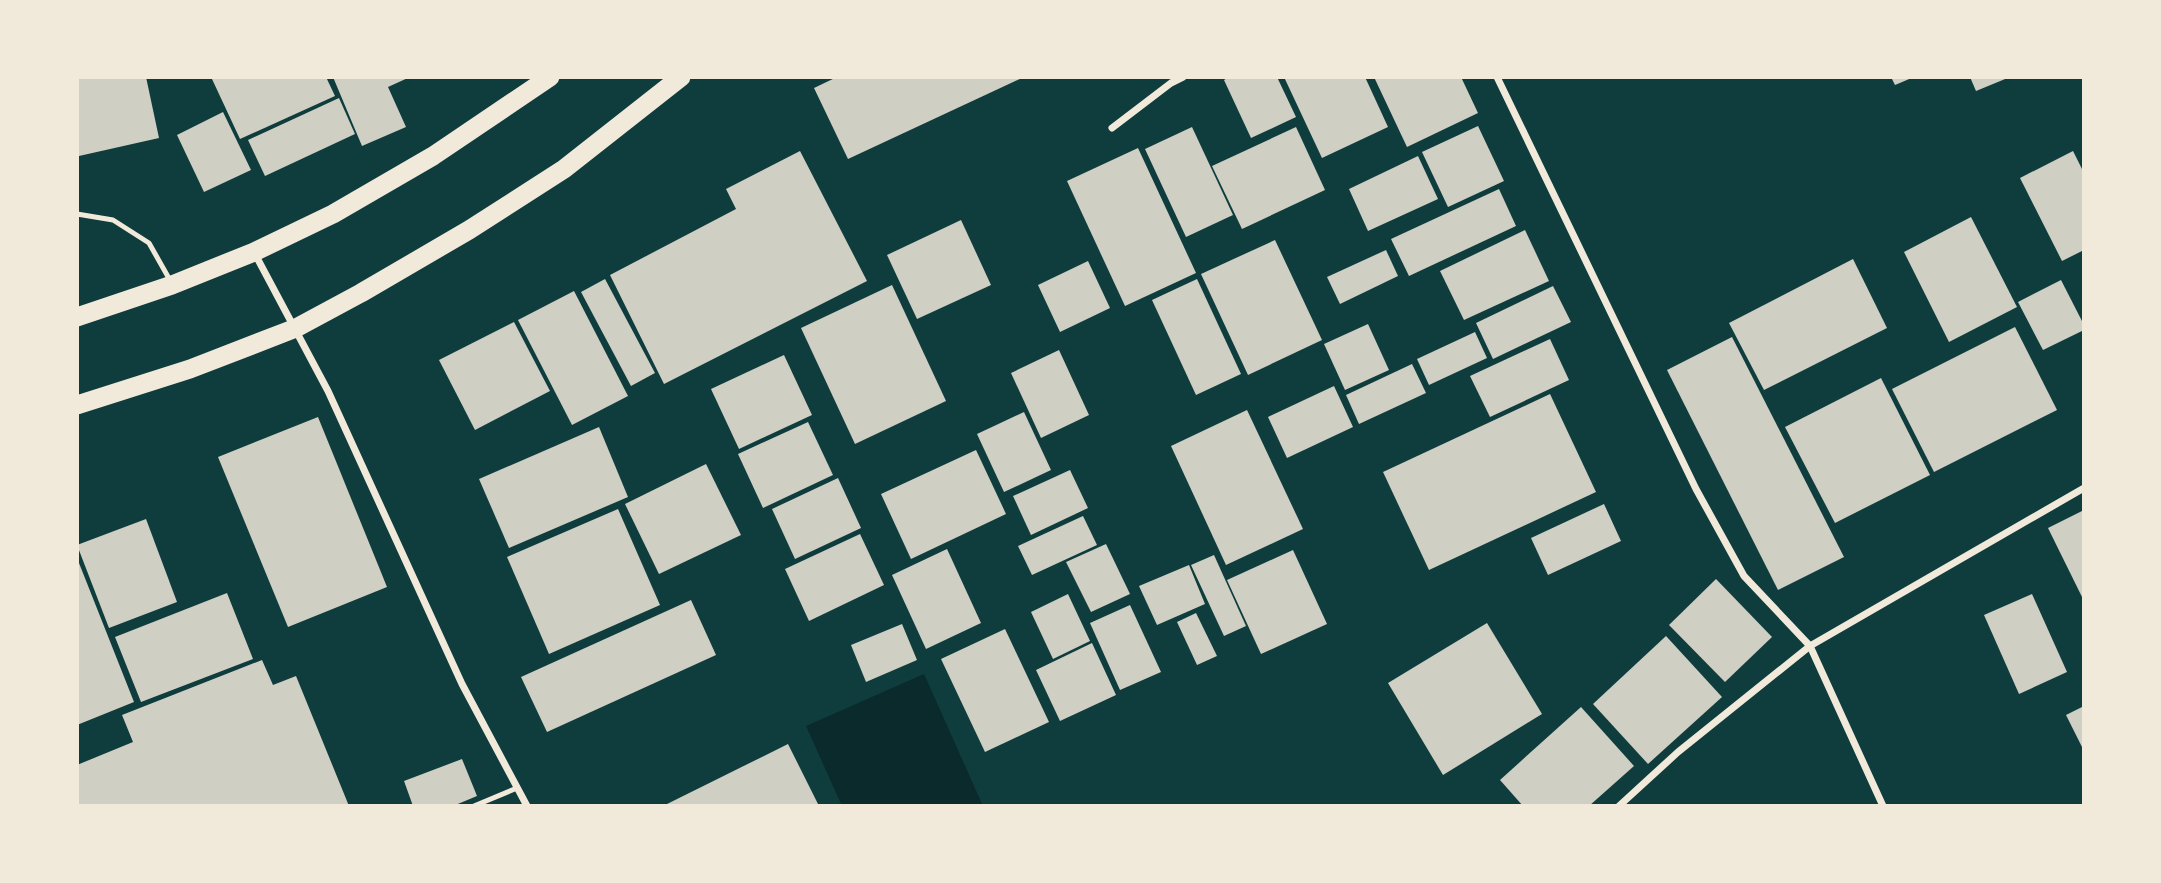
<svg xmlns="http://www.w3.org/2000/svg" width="2161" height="883" font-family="Karla,sans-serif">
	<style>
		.water { fill: #0a2a2b }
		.building { fill: #cfcfc3 }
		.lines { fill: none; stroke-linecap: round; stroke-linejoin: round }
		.service { stroke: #f1e9da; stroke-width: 5 }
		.minor { stroke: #f1e9da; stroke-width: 7 }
		.trunk { stroke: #f1e9da; stroke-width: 19 }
	</style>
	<rect width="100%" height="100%" fill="#0f3d3e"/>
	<path class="water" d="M924,674L983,806H842L806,726Z"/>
	<g class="building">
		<path d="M77,77H146L159,138L79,156L77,145Z"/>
		<path d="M216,77H326L335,96L240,139L212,79Z"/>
		<path d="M333,77H410L388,87L406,127L362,146Z"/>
		<path d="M837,77H1024L848,159L814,88Z"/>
		<path d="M1229,77H1277L1296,117L1251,138L1224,80Z"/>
		<path d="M1284,77H1365L1388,127L1322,158Z"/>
		<path d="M1374,77H1461L1478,113L1407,147Z"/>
		<path d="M1891,77H1914L1895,85Z"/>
		<path d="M1970,77H2010L1976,91Z"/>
		<path d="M339,98L355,134L265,176L248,140Z"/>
		<path d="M223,112L251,170L204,192L177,135Z"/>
		<path d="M1478,126L1504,181L1448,207L1422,152Z"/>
		<path d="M1192,127L1233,215L1186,237L1145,149Z"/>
		<path d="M1296,127L1325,190L1242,229L1212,166Z"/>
		<path d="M1138,148L1196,273L1125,306L1067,181Z"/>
		<path d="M800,151L867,281L664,384L610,275L736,209L726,189Z"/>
		<path d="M2073,151L2084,173V250L2062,261L2020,178Z"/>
		<path d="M1418,156L1438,199L1368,231L1349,189Z"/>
		<path d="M1499,189L1516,226L1409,276L1391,239Z"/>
		<path d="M1971,217L2017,307L1949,342L1904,252Z"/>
		<path d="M961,220L991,285L917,319L887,255Z"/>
		<path d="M1525,230L1549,281L1464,320L1440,271Z"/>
		<path d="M1275,240L1322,340L1248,375L1201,274Z"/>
		<path d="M1386,250L1398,276L1340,304L1327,277Z"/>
		<path d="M1853,259L1887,328L1764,390L1729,323Z"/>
		<path d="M1088,261L1110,308L1060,332L1038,285Z"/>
		<path d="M605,279L655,373L631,386L581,292Z"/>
		<path d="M1197,279L1241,374L1196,395L1152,300Z"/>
		<path d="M2061,280L2084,325V330L2043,350L2018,302Z"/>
		<path d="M892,285L946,401L855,444L801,328Z"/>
		<path d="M1553,286L1571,322L1493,359L1476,323Z"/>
		<path d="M574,291L628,396L572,425L518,320Z"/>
		<path d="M514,322L550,391L475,430L439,360Z"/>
		<path d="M1368,324L1389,370L1345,390L1324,344Z"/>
		<path d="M2015,327L2057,410L1934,472L1892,389Z"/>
		<path d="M1475,332L1487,358L1429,385L1417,359Z"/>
		<path d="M1732,337L1844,557L1778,590L1667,370Z"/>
		<path d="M1550,339L1569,380L1490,417L1470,376Z"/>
		<path d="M1059,350L1089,415L1041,438L1011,373Z"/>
		<path d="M784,355L812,415L739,449L711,389Z"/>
		<path d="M1412,364L1426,393L1359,424L1346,395Z"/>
		<path d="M1881,378L1930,475L1835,523L1785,427Z"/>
		<path d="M1334,386L1353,427L1287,458L1268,417Z"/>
		<path d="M1550,394L1596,492L1429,570L1383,472Z"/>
		<path d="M1247,410L1303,529L1226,565L1171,446Z"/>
		<path d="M1024,412L1051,470L1004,492L977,434Z"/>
		<path d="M318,417L387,587L288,627L218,457Z"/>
		<path d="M808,422L833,475L763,508L738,454Z"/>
		<path d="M599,427L628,497L509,548L479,479Z"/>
		<path d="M976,450L1006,514L911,559L881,494Z"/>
		<path d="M706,464L741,535L659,574L625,504Z"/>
		<path d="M1070,470L1088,508L1031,535L1013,496Z"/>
		<path d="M838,478L861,528L795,559L772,509Z"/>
		<path d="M1604,504L1621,541L1548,575L1531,538Z"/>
		<path d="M618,509L660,605L549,654L507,557Z"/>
		<path d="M2084,510V601L2048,528Z"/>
		<path d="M1083,516L1097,545L1032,575L1018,546Z"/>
		<path d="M146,519L177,602L109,628L77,545Z"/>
		<path d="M860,534L884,585L809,621L785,569Z"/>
		<path d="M1106,544L1130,594L1091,612L1066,562Z"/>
		<path d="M947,549L981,623L926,649L892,575Z"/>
		<path d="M1293,550L1327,624L1261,654L1227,580Z"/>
		<path d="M1214,555L1246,626L1224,636L1191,565Z"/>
		<path d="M77,558L134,702L77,725Z"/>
		<path d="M1189,565L1205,604L1157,625L1139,586Z"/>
		<path d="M1716,579L1772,637L1725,682L1669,625Z"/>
		<path d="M227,593L253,659L141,702L115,637Z"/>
		<path d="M1068,594L1090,641L1053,659L1031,612Z"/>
		<path d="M2032,594L2067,672L2019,694L1984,615Z"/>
		<path d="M691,600L716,655L547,732L521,677Z"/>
		<path d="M1130,605L1161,672L1120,690L1090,623Z"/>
		<path d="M1196,613L1217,656L1197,665L1177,622Z"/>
		<path d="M1487,623L1542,714L1443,775L1388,683Z"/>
		<path d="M902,624L917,660L866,682L851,645Z"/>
		<path d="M1005,629L1049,722L985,752L941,659Z"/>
		<path d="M1666,636L1722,697L1648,764L1593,704Z"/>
		<path d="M1092,643L1116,695L1060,721L1036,670Z"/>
		<path d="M262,660L273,685L296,676L349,806H77V765L133,742L122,715Z"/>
		<path d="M2084,706V751L2066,715Z"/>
		<path d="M1581,707L1634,766L1589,806H1523L1500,780Z"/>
		<path d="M788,744L819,806H663Z"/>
		<path d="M462,759L477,796L453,806H413L404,781Z"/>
	</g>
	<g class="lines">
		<g class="service">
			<path d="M77,214L113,220L149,243L171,282"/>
			<path d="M474,806L517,788"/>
		</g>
		<g class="minor">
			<path d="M1497,77L1696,489L1744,576L1810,646L1883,806"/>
			<path d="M1112,128L1171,83L1183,77"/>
			<path d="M255,254L328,391L462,684L527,806"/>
			<path d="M1619,806L1678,752L1810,646L2084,488"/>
		</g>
		<g class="trunk">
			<path d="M77,317L172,285L254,252L333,214L433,156L550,77"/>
			<path d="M77,405L190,369L296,328L361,293L469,230L564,169L681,77"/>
		</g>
	</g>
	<rect width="2161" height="883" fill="none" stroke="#f1e9da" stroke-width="158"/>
</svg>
